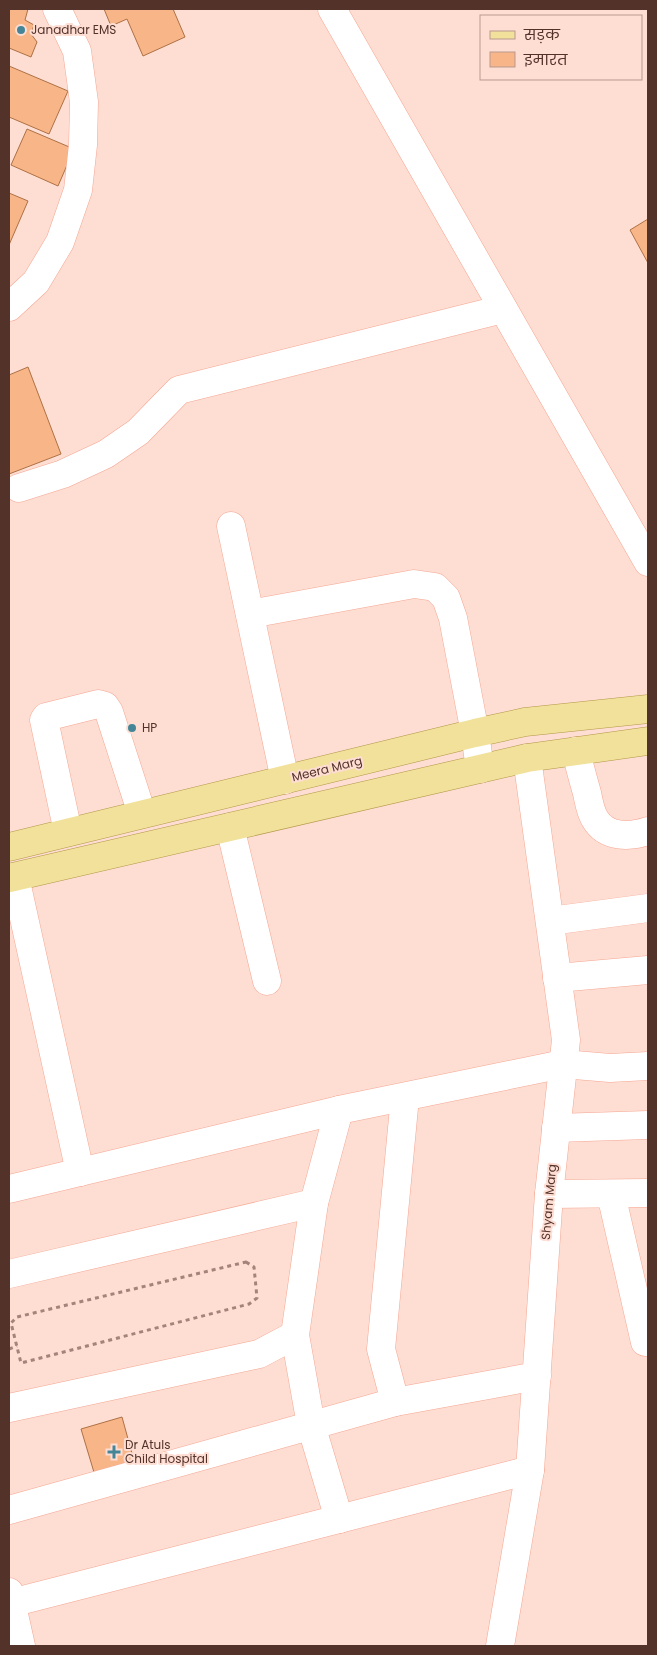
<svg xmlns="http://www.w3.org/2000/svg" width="657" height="1655" font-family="Poppins,'Noto Sans Devanagari',sans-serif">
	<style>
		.building { fill: #f8b688; stroke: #ae7145 }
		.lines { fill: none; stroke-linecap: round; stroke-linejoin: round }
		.minor-casing { stroke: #f5a792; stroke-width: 29 }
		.major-casing { stroke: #b49747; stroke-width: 29 }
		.path { stroke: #a4837a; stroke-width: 3; stroke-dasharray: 4 4; stroke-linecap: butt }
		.minor { stroke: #fff; stroke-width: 28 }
		.major { stroke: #f1e19a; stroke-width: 28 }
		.poi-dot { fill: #448697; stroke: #feddd3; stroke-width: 2 }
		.labels { text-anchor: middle; stroke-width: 4; stroke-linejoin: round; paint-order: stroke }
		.poi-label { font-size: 12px; fill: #523229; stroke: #feddd3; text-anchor: start }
		.street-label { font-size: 12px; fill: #523229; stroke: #feddd3 }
	</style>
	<rect width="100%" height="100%" fill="#feddd3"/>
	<g class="building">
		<path d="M9,9H28L25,20L34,25L31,34L37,42L31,57L9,48Z"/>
		<path d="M104,9H173L185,37L143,56L127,19L111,26Z"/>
		<path d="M9,66L68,91L49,134L9,117Z"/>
		<path d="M27,129L74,149L58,186L11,165Z"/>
		<path d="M9,193L28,201L9,245Z"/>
		<path d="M648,219V263L630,230Z"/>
		<path d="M28,367L61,454L9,474V375Z"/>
		<path d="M122,1417L136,1468L96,1479L81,1429Z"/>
	</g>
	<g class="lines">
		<defs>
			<g id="minor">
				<path d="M332,9L648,562"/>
				<path d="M9,307L36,282L60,242L78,190L83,145L84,102L77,51L57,9"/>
				<path d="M19,488L63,474L106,454L138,432L179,390L503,309"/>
				<path d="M231,526L285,780"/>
				<path d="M250,614L414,584L435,587L446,598L453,618L475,733L480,769"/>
				<path d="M576,751C579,765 583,779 587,793C589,802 590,811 595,819C606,838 630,837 648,831"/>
				<path d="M230,827L267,981"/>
				<path d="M68,832L44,720L46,717L98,704L105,706L109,712L142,814"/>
				<path d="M15,877L80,1172"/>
				<path d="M550,921L648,908"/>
				<path d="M557,978L648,970"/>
				<path d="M556,1128L648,1125"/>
				<path d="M9,1189L339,1110L563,1064L610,1068L648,1066"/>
				<path d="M549,1194L648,1193"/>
				<path d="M611,1194L645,1342"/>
				<path d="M9,1274L314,1203"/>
				<path d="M295,1335L311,1425L339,1519"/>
				<path d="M395,1402L381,1349L405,1097"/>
				<path d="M9,1408L259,1354L295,1335L314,1203L339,1110"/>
				<path d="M9,1510L395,1402L537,1376"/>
				<path d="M9,1592L21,1646"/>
				<path d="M11,1603L530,1470"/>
				<path d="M500,1646L530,1470L549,1194L566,1040L527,758"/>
			</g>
			<g id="major">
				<path d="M9,847L475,733L525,722L648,709"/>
				<path d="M9,878L527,758L648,741"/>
			</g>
		</defs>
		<use href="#minor" class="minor-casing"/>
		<use href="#major" class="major-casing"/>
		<g class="path">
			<path d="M246,1262L254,1267L257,1298L249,1304L21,1363L11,1323L17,1317Z"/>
			<path d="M9,1349L17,1346"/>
		</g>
		<use href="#minor" class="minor"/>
		<use href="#major" class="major"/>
	</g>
	<g class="poi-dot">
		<circle cx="21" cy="30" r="5"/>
		<circle cx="132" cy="728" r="5"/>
		<path d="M111.5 1444.5h5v5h5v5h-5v5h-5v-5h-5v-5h5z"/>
	</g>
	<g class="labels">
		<g class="poi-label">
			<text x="31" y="34">Janadhar EMS</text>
			<text x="142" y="732">HP</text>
			<text x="125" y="1449">Dr Atuls<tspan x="125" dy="14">Child Hospital</tspan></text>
		</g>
		<g class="street-label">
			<text transform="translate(327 769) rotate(-14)" y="4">Meera Marg</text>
			<text transform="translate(549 1202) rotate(-85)" y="4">Shyam Marg</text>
		</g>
	</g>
	<rect width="657" height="1655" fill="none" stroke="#523229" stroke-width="20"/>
	<rect x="480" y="15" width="162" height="65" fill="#feddd3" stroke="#b9998f"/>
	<rect x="490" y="31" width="25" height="8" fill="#f1e19a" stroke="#b9998f"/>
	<text x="524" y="40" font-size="15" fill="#523229">सड़क</text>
	<rect x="490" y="52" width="25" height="15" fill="#f8b688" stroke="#b9998f"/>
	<text x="524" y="65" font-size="15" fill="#523229">इमारत</text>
</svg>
